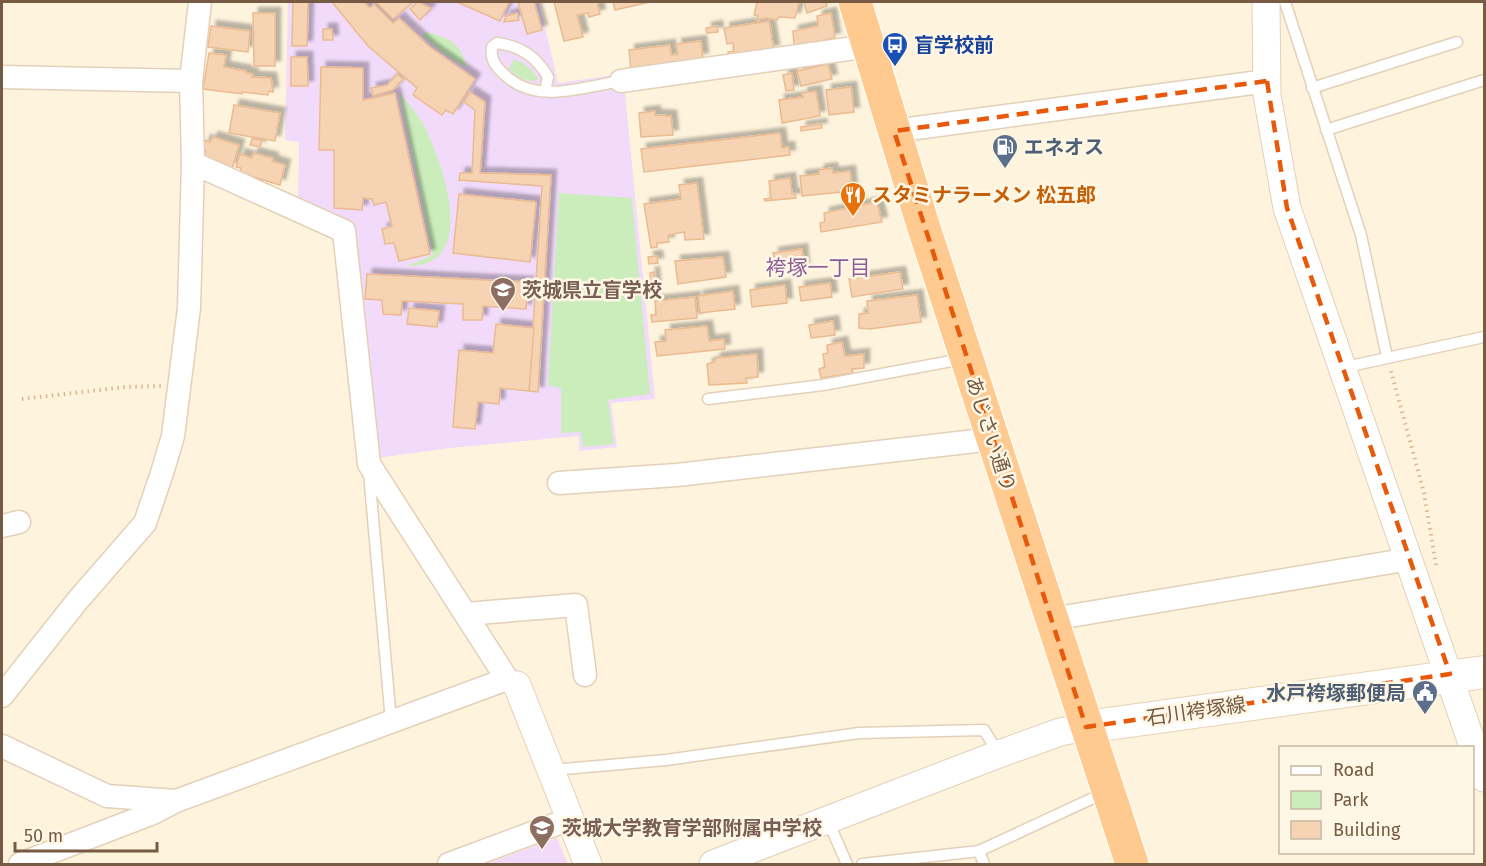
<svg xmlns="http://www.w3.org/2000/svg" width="1486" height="866" font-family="'Fira Sans','Noto Sans JP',sans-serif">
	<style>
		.education { fill: #f1dafa }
		.green { fill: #cbedbb }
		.building { fill: #f6d3b2; stroke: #eabb91; stroke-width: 1.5; filter: url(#shadow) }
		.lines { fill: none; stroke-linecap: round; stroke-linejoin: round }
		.service-casing { stroke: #e3d0b8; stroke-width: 13 }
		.minor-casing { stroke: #e3d0b8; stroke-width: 25 }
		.tertiary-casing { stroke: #e3d0b8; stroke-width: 29 }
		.secondary-casing { stroke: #e8d2b6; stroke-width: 34 }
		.trunk-casing { stroke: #fff; stroke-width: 35 }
		.path { stroke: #dbb696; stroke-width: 4; stroke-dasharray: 1.5 4.5; stroke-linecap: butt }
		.service { stroke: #fff; stroke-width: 10 }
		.minor { stroke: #fff; stroke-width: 22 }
		.tertiary { stroke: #fff; stroke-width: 27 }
		.secondary { stroke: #fff; stroke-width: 32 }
		.trunk { stroke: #ffca90; stroke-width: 33 }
		.marked { fill: none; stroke: #e8590c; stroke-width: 4.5; stroke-dasharray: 12 8; stroke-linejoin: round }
		.labels { text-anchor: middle; stroke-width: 5; stroke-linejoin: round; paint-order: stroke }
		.transit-label { font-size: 20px; font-weight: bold; fill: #164399; stroke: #fff7e5; text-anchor: start }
		.service-label { font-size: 20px; font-weight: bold; fill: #4e5e75; stroke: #fff7e5; text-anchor: start }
		.food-label { font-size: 20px; font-weight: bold; fill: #c56008; stroke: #fff7e5; text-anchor: start }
		.education-label { font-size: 20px; font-weight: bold; fill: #785e54; stroke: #fff7e5; text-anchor: start }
		.street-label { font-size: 20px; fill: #765a43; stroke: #fff7e5 }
		.neighbourhood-label { font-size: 21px; fill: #8b5e9a; stroke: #fff7e5 }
	</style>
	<defs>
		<filter id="shadow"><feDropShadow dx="5.5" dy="-5.5" stdDeviation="1.5" flood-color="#0004"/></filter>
	</defs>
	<rect width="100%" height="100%" fill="#fef4dd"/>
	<g class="education">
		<path d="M288,2H539L558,83L621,74L625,94L655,399L611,403L617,447L579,451V436L450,448L377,458L352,227L298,201L299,142L285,140Z"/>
		<path d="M557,838L568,864H486Z"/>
	</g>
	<g class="green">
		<path d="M425,32C447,36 462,44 466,67L447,56L423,36Z"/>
		<path d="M514,60C525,62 531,69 538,78L535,81C524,82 516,76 509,68Z"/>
		<path d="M399,92C407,103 418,114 424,126C443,163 480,268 407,266L433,255Z"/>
		<path d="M559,193L632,198L650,394L608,400L614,444L583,447L581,432L561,433V388L548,385Z"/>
	</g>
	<g class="building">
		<path d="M293,2H308L307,46H292Z"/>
		<path d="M332,2H364L370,8L374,4L393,23L399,18L430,47L475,79L453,114L446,110L442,115L413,95L417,88L368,46Z"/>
		<path d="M376,2H413L393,19Z"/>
		<path d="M418,2L431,8L420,20L410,9Z"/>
		<path d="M457,2H509L500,21Z"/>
		<path d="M518,2H534L542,30L527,34Z"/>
		<path d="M554,2H597L600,14L589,17L588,13L577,15L583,37L564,41Z"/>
		<path d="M613,2H650L615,10Z"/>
		<path d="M757,2H799L795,18L779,17L777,20L767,18L756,20L758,16L754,15Z"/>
		<path d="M804,2H826L827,6L807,13Z"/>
		<path d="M253,13H275V66H254Z"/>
		<path d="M517,13L519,20L504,22L506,16Z"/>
		<path d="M831,13L835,38L794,46L793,31L818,26L817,16Z"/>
		<path d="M769,21L774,50L729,57L728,52L734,51L733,43L727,44L724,28Z"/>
		<path d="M211,26L250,31L248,52L208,47Z"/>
		<path d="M717,26L718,32L707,33L706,28Z"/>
		<path d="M323,29H332L333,40H323Z"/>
		<path d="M701,41L703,58L631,70L629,50L670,45L671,55L678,54L676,44Z"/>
		<path d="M209,53L226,55L224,67L246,71V73L253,74L252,77L271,78L273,92L269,91L268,95L242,92V94L203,89Z"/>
		<path d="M291,57H307L308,86H291Z"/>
		<path d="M828,64L832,79L801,86L797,71Z"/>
		<path d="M321,67L363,68V100L395,93L430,254L399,261L394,243L385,244L382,229L392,226L386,202L374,205L372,199L363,198L362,210L334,208V150H319Z"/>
		<path d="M792,73L794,90L786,91L783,75Z"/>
		<path d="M397,74L403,79L393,90L373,96L371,88L387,85Z"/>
		<path d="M851,87L854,112L829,115L826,90Z"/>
		<path d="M816,91L820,116L782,123L779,100L803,97L802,93Z"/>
		<path d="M470,92L485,102L480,173L551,175L538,392L529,391L542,186L459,180L460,173H472L475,110L464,102Z"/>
		<path d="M234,105L280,113L275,141L229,133Z"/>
		<path d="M655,111V115L671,116L673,135L641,137L639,113Z"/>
		<path d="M821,124L822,128L801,131V127Z"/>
		<path d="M780,133L782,148L789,147L790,155L644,172L641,149Z"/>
		<path d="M213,137L239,145L232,169L203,159L206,151L202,149L205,140L210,142Z"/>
		<path d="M252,139L262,140L260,147L250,145Z"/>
		<path d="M253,153L273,158L272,161L285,165L280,185L240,173L241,168L236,167L240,154L252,158Z"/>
		<path d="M832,168L833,173L850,171L852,191L802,196L800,176L819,174V170Z"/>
		<path d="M790,178L792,194H795L796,198L765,201L764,199L771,198L769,181Z"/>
		<path d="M697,183L704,239L685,240L684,232L668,235L669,242L657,243V247L651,248L644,204L681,199L679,185Z"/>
		<path d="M459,194L536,202L530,262L453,253Z"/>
		<path d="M877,202L882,222L821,232L820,223L825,222L824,213Z"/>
		<path d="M802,249L804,269L776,273L773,253Z"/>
		<path d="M657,256L658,263L649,264L648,257Z"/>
		<path d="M723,257L726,277L678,284L675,261Z"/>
		<path d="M654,272L655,287H651L650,273Z"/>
		<path d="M900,272L903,289L852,297L849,279Z"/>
		<path d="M367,274L528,282L526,309L483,306L482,320H463V304L402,301L401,315L383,314L382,300L365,299Z"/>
		<path d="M830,283L832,297L801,301L799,287Z"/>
		<path d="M785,285L787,303L752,307L750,290Z"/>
		<path d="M733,291L735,309L700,313L698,296Z"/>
		<path d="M917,295L921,322L870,329L859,328V314L868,313L867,301Z"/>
		<path d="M695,297L697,318L652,322L651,315H656L655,301Z"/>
		<path d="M409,308L439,311L437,327L407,324Z"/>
		<path d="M833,321L835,335L811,338L809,325Z"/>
		<path d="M496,324L534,328L529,391L500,388L499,404L478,402L475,429L453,427L459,350L493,353Z"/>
		<path d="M707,326L709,341L724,339L725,349L657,356L655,342L666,341L665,330Z"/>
		<path d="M842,342L845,356L864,354V368L852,369L853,373L821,378L819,369L825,367L823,354L828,353L827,345Z"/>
		<path d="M757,354L758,377L746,378L747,383L709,385L707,364L714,362L716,358Z"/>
	</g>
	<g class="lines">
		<defs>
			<g id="service">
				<path d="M1285,2L1361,235L1387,357"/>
				<path d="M1312,88L1457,42"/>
				<path d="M545,91L548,77C536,56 520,46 497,43L492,47C490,60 496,67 505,75C536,105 583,87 621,81"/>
				<path d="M1326,130L1484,80"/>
				<path d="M1341,368L1484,337"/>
				<path d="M708,399L823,385L962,359"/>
				<path d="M369,473L391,721"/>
				<path d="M552,773L564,769L666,760L859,733L984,730L999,754"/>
				<path d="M828,821L847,864"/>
				<path d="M979,851L984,864"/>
				<path d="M862,864L979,851L1104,793"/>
			</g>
			<g id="minor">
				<path d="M2,77L191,81"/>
				<path d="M621,81L869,46"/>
				<path d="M894,131L1267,81"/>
				<path d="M193,163L344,231L369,464L507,679L517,685"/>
				<path d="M559,483L677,475L993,439"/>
				<path d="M2,526L19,522"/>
				<path d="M466,614L576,605L585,675"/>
				<path d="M1052,619L1410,559"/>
				<path d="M2,696L78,600L145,523L162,473L173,436L189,308L193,163L191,81L200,2"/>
				<path d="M2,746L107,796L176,801L507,679"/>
				<path d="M20,864L153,813L176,801"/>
				<path d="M449,864L570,819"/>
			</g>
			<g id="tertiary">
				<path d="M1266,2L1267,95L1287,208L1484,778"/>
				<path d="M517,685L588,864"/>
				<path d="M713,864L999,754L1060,732L1086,727"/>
			</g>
			<path id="secondary" d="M1086,727L1484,672"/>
			<path id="trunk" d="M855,2L923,225L1132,864"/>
		</defs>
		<use href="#service" class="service-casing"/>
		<use href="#minor" class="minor-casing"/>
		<use href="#tertiary" class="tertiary-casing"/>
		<use href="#secondary" class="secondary-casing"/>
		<use href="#trunk" class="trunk-casing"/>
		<g class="path">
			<path d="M1391,371L1424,493L1436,565"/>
			<path d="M22,399L125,387L161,386"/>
		</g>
		<use href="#service" class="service"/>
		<use href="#minor" class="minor"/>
		<use href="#tertiary" class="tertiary"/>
		<use href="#secondary" class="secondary"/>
		<use href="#trunk" class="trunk"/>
	</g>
	<path class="marked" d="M1267,81L1287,208L1450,674L1086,727L894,131Z"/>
	<defs>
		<symbol id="bus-pin" viewBox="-11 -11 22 30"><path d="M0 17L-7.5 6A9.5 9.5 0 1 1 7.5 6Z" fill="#1a4fb4" stroke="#fff7e5"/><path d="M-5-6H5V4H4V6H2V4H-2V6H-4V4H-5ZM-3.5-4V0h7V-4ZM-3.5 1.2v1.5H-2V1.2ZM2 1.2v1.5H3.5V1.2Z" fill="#fff"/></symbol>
		<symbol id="fuel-pin" viewBox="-11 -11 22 30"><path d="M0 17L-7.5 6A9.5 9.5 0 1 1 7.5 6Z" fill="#5c6f8a" stroke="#fff7e5"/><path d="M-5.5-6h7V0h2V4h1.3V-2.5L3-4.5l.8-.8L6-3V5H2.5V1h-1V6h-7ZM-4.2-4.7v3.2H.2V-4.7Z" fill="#fff"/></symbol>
		<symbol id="restaurant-pin" viewBox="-11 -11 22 30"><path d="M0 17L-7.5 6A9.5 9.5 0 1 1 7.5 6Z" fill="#e8710a" stroke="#fff7e5"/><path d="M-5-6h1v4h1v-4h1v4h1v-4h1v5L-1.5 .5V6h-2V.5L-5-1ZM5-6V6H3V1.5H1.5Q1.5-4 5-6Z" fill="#fff"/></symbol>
		<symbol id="school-pin" viewBox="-11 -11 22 30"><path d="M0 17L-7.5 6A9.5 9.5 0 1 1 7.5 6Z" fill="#8d6e63" stroke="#fff7e5"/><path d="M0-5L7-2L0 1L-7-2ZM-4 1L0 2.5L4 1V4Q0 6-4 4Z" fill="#fff"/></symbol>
		<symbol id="civic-pin" viewBox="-11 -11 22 30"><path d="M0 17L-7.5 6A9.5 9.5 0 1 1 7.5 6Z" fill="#5c6f8a" stroke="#fff7e5"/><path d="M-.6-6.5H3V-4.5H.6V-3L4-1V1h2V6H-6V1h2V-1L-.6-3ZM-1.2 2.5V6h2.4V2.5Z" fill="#fff"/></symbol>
	</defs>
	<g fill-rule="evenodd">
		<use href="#bus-pin" x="880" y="30" width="30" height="40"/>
		<use href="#fuel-pin" x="990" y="132" width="30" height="40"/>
		<use href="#restaurant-pin" x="838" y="180" width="30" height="40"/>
		<use href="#school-pin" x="488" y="275" width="30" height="40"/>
		<use href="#civic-pin" x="1410" y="678" width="30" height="40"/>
		<use href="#school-pin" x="527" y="813" width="30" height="40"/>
	</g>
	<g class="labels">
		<g class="transit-label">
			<text x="914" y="52">盲学校前</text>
		</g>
		<g class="service-label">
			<text x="1024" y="154">エネオス</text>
			<text x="1406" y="700" text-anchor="end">水戸袴塚郵便局</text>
		</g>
		<g class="food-label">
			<text x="872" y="202">スタミナラーメン 松五郎</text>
		</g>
		<g class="education-label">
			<text x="522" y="297">茨城県立盲学校</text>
			<text x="562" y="835">茨城大学教育学部附属中学校</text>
		</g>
		<g class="street-label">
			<text transform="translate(991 434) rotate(72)" y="7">あじさい通り</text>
			<text transform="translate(1196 711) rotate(-8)" y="7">石川袴塚線</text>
		</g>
		<g class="neighbourhood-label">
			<text x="818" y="275">袴塚一丁目</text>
		</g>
	</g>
	<rect width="1486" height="866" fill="none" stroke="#765a43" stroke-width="6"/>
	<rect x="1279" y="746" width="195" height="108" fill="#fff7e5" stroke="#c8b8a4" stroke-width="1.5"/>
	<rect x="1291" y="766" width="30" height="9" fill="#ffffff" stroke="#c8b8a4" stroke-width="1.5"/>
	<text x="1333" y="776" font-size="18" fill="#765a43">Road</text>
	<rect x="1291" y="791" width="30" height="18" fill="#cbedbb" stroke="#c8b8a4" stroke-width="1.5"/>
	<text x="1333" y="806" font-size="18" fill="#765a43">Park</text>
	<rect x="1291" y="821" width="30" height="18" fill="#f6d3b2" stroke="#c8b8a4" stroke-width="1.5"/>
	<text x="1333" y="836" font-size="18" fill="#765a43">Building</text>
	<path d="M15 842v9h142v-9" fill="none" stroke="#765a43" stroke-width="3"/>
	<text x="24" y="842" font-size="18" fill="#765a43" stroke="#fff7e5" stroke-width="4.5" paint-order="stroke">50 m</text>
</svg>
